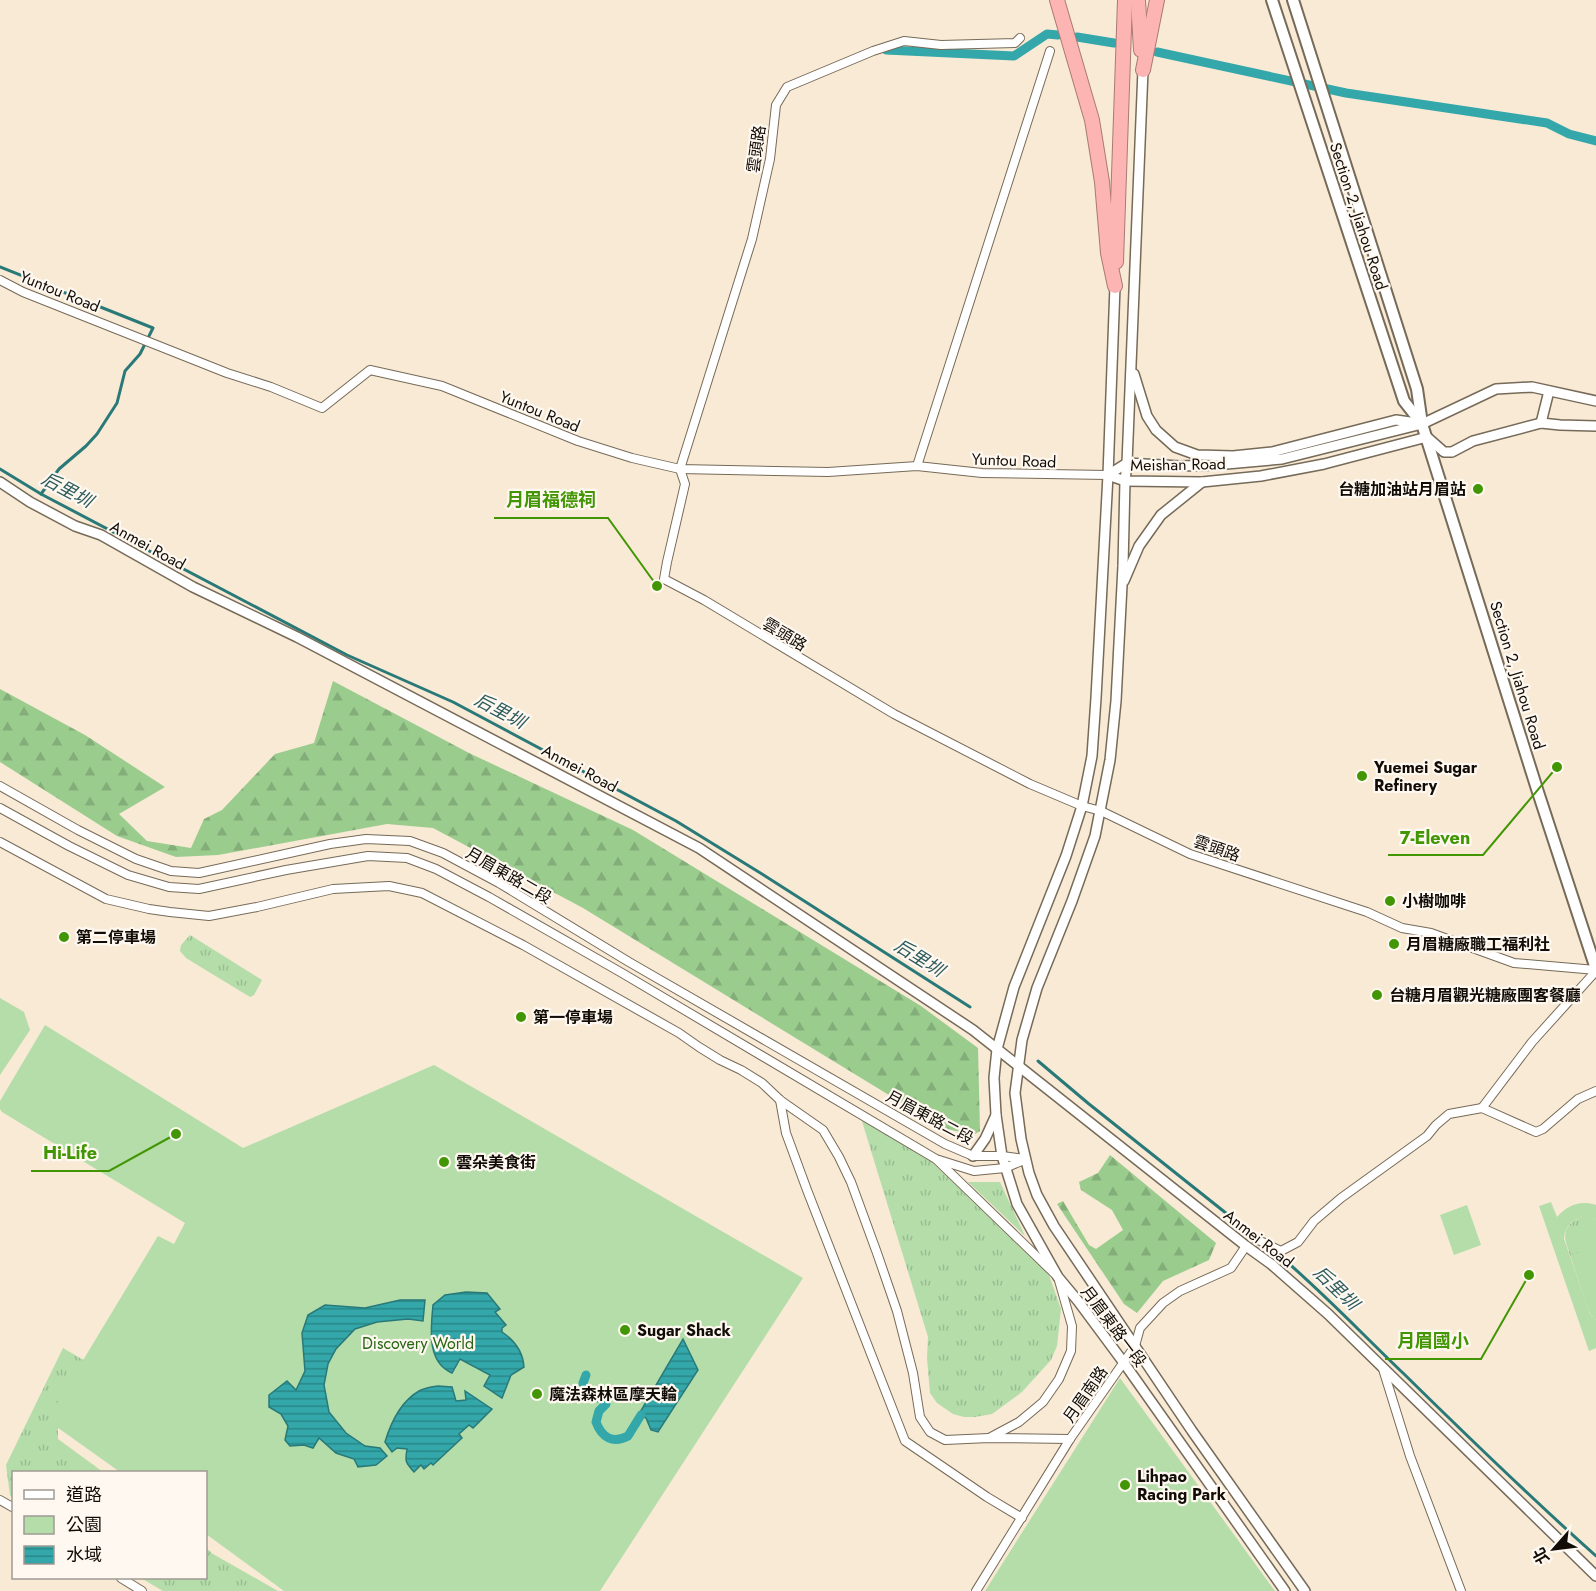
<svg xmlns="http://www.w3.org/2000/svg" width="1596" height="1591" font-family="Jost,'Noto Sans TC',sans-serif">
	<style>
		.grass { fill: url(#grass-tufts) }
		.forest { fill: url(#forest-firs) }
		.park { fill: #b4ddaa }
		.water { fill: url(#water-rules); stroke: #297979; stroke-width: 1.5 }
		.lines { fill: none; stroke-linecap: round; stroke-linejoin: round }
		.stream { stroke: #297979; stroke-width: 3 }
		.canal { stroke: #33a7aa; stroke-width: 9 }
		.minor-casing { stroke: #766a58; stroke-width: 10 }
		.tertiary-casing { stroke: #766a58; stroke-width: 12 }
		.secondary-casing { stroke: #766a58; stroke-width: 14 }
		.motorway-casing { stroke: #aa7a76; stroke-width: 16 }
		.minor { stroke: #fff; stroke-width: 8 }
		.tertiary { stroke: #fff; stroke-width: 9 }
		.secondary { stroke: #fff; stroke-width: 10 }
		.motorway { stroke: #fcb5b3; stroke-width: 14 }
		.poi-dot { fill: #429604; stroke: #fef8f0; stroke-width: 2 }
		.labels { text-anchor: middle; stroke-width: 4.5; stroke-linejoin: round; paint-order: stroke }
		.street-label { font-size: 16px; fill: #110d06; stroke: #fef8f0 }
		.poi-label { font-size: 16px; font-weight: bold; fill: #110d06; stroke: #fef8f0; text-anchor: start }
		.park-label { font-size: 16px; fill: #266614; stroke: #fef8f0 }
		.water-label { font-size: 18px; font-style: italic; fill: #2b5b5d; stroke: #fef8f0 }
		.leader { fill: none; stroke: #429604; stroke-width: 2 }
		.callout-dot { fill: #429604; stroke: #fef8f0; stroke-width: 2 }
		.callout-label { font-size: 18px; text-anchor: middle; font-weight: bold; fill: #429604; stroke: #fef8f0; stroke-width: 4.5; stroke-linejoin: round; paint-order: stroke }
	</style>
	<defs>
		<pattern id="grass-tufts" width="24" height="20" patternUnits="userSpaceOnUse" patternTransform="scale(1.5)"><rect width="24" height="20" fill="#b4ddaa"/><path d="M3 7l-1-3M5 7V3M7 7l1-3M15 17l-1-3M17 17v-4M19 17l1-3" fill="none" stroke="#9abc91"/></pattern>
		<pattern id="forest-firs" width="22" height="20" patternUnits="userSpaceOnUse" patternTransform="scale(1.5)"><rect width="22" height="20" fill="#9acc8e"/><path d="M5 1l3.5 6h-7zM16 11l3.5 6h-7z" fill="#84ae79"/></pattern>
		<pattern id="water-rules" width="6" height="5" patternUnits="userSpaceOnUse" patternTransform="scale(1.5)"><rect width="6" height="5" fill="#33a7aa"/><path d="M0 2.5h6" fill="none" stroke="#2a8688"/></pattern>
	</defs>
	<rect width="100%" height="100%" fill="#f8ead5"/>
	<g class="grass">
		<path d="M190,935L262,980L254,995L250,997L186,958L180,951L181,945Z"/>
		<path d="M861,1118L932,1162L1049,1275L1061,1309L1057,1346L1051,1360L1022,1392L992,1414L975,1417H964L953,1414L937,1403L930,1393L927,1358L928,1337Z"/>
		<path d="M968,1182H1000L1025,1236Z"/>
		<path d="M1582,1217H1589L1596,1220V1320L1591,1315L1588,1309L1566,1243L1565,1237L1566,1230L1570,1224L1575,1220Z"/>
		<path d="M63,1348L87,1362L58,1419V1439L103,1472H14L13,1498L10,1495L6,1465Z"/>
		<path d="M206,1548L213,1554L278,1591H163L141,1578H206Z"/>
	</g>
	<g class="forest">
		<path d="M333,681L469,753L633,830L921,1006L978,1048L980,1131L973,1135L943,1128L583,908L433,828L387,824L218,855L176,857L117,836L0,762V689L85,735L165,787L119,814L147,841L191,848L204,819L222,810L275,754L314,743Z"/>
		<path d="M1110,1155L1216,1243L1209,1260L1163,1281L1137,1313L1124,1304L1057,1204L1063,1201L1089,1245L1096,1249L1123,1230L1112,1210L1081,1190L1079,1182L1098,1173Z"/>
	</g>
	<g class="park">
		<path d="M0,998L24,1012L30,1030L0,1075Z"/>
		<path d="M45,1025L243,1148L434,1065L803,1278L600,1591H284L206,1534V1472H120L47,1420L158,1236L174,1244L185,1223L2,1112L0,1109V1101Z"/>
		<path d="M1551,1202L1557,1217C1568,1205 1580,1200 1596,1205V1220C1580,1213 1565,1221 1564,1239L1590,1314L1596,1320V1348L1589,1351L1539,1206Z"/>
		<path d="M1467,1205L1481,1245L1454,1255L1440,1215Z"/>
		<path d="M1596,1224V1245L1573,1254L1566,1235Z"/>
		<path d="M1592,1248L1596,1259V1287L1584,1291L1571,1255Z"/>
		<path d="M1596,1288V1309L1591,1311L1584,1292Z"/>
		<path d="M1120,1378L1275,1591H985Z"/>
	</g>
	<g class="water">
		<path d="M466,1292L487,1293L500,1309L495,1312L506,1325L502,1328V1332C514,1340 523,1352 524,1367L511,1375L502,1398L484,1386L490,1375L460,1359L452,1373C426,1362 431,1328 433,1305L445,1295Z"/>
		<path d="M400,1300H425L423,1321L408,1319L377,1322L355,1329L336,1349L328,1364L324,1385L329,1412L346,1433L365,1446L380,1448L387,1456L376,1465L358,1467L354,1459L336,1453L319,1438L313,1448L304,1445L290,1446L285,1440L288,1426L281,1414L269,1407V1395L287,1381L296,1390L305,1371L302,1333L308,1315L325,1305L365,1308Z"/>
		<path d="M683,1339L698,1370L658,1432L651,1430L646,1418L639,1414Z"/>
		<path d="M438,1386L452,1387L456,1401L466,1400L465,1391L492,1409L473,1428L469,1425L459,1434L462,1438L433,1465L431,1463L424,1469L421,1465L414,1472C405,1462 405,1461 407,1449L397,1448L392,1452L385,1442C391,1422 400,1402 419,1391C424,1388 432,1387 438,1386Z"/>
	</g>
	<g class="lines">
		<g class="stream">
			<path d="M0,267L153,328L140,354L125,371L117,403L97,434L86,446L59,469L41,494"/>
			<path d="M0,469L41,494L347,655L453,702L676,821L762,874L970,1007"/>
			<path d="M1038,1061L1089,1104L1256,1237"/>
			<path d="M1273,1250C1319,1288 1360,1332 1403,1373C1466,1435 1530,1497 1596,1556"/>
		</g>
		<g class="canal">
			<path d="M1077,37L1114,43"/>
			<path d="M886,50L1014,56L1047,34L1058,35"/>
			<path d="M1157,52L1346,93L1547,123L1569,134L1596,141"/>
			<path d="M586,1375L583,1383L586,1393C592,1398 599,1397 606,1401V1404L599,1411L596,1422C602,1438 613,1444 628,1436L641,1415"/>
		</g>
		<defs>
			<g id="minor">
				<path d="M1020,38L1015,43L941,45L904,41L873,51L787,87L776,105L770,159L752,239L680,469L685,484L667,562L664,579L704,600L894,714L1030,784L1082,806L1101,811L1190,854L1367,912L1402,928L1431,933L1514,963L1596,970"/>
				<path d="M0,280L23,292L227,373L271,387L322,408L370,370L442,386L578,441L632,458L680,469L828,472L917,466L982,473L1108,475"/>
				<path d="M917,466L1050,51"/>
				<path d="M0,786L78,830L136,859L171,871L199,873L330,844L366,839L410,841L443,853L499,883L629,962L945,1144L973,1156H1002L1025,1159"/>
				<path d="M0,808L69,846L128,875L169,887L199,889L286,870L368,856L407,858L436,869L489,897L622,973L936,1159L974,1171L1005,1168L1024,1160"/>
				<path d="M0,842L106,899L149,909L170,912L209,916L257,907L333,889L389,886L422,893L523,945L679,1033L699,1047L720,1060L741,1070L762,1083L780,1100L823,1130L839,1157L851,1182L877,1253L897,1311L913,1373L920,1417L930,1432L945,1440L989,1438L1070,1439"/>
				<path d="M780,1100L786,1133L807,1190L905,1441L987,1497L1022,1518"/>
				<path d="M1482,1108L1532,1042L1596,971"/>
				<path d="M937,1160L1058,1277L1072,1326L1071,1351L1059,1379L1043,1402L1019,1422L991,1437"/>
				<path d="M1254,1238L1281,1251L1298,1242L1314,1221L1341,1198L1427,1136L1436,1125L1449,1114L1482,1108L1536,1132L1543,1129L1578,1099L1596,1091"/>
				<path d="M1383,1369L1410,1456L1461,1591"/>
				<path d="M0,1500L14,1508"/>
				<path d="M121,1578L142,1591"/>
				<path d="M976,1591L1070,1439L1135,1346L1140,1328L1163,1303L1180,1291L1231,1268L1246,1246"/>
			</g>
			<g id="tertiary">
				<path d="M1143,70L1131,365L1127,463L1125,481L1123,566L1116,701L1110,760L1095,836L1072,901L1037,988L1022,1040L1015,1093L1021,1139L1029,1173L1037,1195L1054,1226L1192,1431L1305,1591"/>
				<path d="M1115,286L1108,475L1096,698L1092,756L1082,806L1066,856L1014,987L997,1049L994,1078L996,1115L1002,1156L1017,1204L1058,1277L1078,1301L1124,1363L1285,1591"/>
				<path d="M1134,374L1147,416L1156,430L1175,447L1197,455L1233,456L1272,452L1396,420L1417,423"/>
				<path d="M1541,423L1549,391"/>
				<path d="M1108,475L1127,463L1180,466L1215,465L1282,459L1422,424L1496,389L1532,387L1596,401"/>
				<path d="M1108,475L1125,481L1202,482L1261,476L1324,464L1427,437L1444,452H1452L1473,441L1541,423L1560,425L1596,426"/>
				<path d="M0,482L30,502L75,526L101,535L193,587L297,637L699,848L973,1030L1246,1246L1271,1264L1328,1314L1596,1576"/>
				<path d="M1124,581L1139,546L1161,515L1202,482"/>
				<path d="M973,1156L985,1139L996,1115"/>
			</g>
			<g id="secondary">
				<path d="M1272,0L1404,401L1422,424"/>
				<path d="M1293,0L1417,389L1422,424L1537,789L1596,969"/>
			</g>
			<g id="motorway">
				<path d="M1057,0L1092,120L1102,182L1108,253L1115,286"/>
				<path d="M1138,0L1141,50"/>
				<path d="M1143,70L1157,0"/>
				<path d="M1116,262L1125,0"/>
			</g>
		</defs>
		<use href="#minor" class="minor-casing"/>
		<use href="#tertiary" class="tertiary-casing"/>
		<use href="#secondary" class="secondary-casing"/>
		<use href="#motorway" class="motorway-casing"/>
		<use href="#minor" class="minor"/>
		<use href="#tertiary" class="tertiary"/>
		<use href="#secondary" class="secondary"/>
		<use href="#motorway" class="motorway"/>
	</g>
	<g class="poi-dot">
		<circle cx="1478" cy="489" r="6"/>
		<circle cx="1362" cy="776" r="6"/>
		<circle cx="1390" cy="901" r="6"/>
		<circle cx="64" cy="937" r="6"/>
		<circle cx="1394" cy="944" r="6"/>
		<circle cx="1377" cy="995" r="6"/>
		<circle cx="521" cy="1017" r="6"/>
		<circle cx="444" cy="1162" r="6"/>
		<circle cx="625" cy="1330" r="6"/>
		<circle cx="537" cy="1394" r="6"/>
		<circle cx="1125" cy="1485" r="6"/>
	</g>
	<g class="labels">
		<g class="street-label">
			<text transform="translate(756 149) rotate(-82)" y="6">雲頭路</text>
			<text transform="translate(1359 216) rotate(72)" y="6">Section 2, Jiahou Road</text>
			<text transform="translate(60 291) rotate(22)" y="6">Yuntou Road</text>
			<text transform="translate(540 411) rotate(22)" y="6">Yuntou Road</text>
			<text transform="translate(1014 460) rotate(2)" y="6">Yuntou Road</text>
			<text transform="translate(1178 464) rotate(-1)" y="6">Meishan Road</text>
			<text transform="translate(148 545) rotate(29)" y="6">Anmei Road</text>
			<text transform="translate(785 634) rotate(31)" y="6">雲頭路</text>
			<text transform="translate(1518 675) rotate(73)" y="6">Section 2, Jiahou Road</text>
			<text transform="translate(580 768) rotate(28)" y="6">Anmei Road</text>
			<text transform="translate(1217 848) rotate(19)" y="6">雲頭路</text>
			<text transform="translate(509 875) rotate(30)" y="6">月眉東路二段</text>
			<text transform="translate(930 1117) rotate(28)" y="6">月眉東路二段</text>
			<text transform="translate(1259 1238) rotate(38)" y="6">Anmei Road</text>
			<text transform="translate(1114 1326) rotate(53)" y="6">月眉東路一段</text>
			<text transform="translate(1085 1394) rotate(-55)" y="6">月眉南路</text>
		</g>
		<g class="poi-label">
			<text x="1466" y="495" text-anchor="end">台糖加油站月眉站</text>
			<text x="1374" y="773">Yuemei Sugar<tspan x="1374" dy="18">Refinery</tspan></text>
			<text x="1402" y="907">小樹咖啡</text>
			<text x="76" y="943">第二停車場</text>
			<text x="1406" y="950">月眉糖廠職工福利社</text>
			<text x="1389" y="1001">台糖月眉觀光糖廠團客餐廳</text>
			<text x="533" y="1023">第一停車場</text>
			<text x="456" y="1168">雲朵美食街</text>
			<text x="637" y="1336">Sugar Shack</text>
			<text x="549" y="1400">魔法森林區摩天輪</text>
			<text x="1137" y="1482">Lihpao<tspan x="1137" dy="18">Racing Park</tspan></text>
		</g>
		<g class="park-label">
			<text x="418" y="1349">Discovery World</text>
		</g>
		<g class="water-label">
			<text transform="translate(67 490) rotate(28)" y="6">后里圳</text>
			<text transform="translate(500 711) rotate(28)" y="6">后里圳</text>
			<text transform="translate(919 958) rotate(32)" y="6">后里圳</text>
			<text transform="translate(1336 1288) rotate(44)" y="6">后里圳</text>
		</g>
	</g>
	<path class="leader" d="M657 586L608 518H494M1557 767L1483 855H1388M176 1134L109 1171H31M1529 1275L1481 1359H1385"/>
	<g class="callout-dot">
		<circle cx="657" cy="586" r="6"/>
		<circle cx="1557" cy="767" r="6"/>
		<circle cx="176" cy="1134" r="6"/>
		<circle cx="1529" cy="1275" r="6"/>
	</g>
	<g class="callout-label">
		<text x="551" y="506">月眉福德祠</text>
		<text x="1435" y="844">7-Eleven</text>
		<text x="70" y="1159">Hi-Life</text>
		<text x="1433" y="1347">月眉國小</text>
	</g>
	<rect x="12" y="1471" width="195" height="108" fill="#fef8f0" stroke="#9f9a92" stroke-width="1.5"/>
	<rect x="24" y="1490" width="30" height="9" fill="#ffffff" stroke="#9f9a92" stroke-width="1.5"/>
	<text x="66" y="1501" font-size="18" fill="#110d06">道路</text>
	<rect x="24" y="1516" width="30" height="18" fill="#b4ddaa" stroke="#9f9a92" stroke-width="1.5"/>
	<text x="66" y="1531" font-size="18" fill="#110d06">公園</text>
	<rect x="24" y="1546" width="30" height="18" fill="url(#water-rules)" stroke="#9f9a92" stroke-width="1.5"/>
	<text x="66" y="1561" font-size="18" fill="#110d06">水域</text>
	<g transform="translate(1554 1549) rotate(242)" stroke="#fef8f0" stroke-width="4.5" paint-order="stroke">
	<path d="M0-4.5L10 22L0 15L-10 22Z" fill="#110d06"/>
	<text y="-9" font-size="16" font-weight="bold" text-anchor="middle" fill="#110d06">北</text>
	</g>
</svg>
